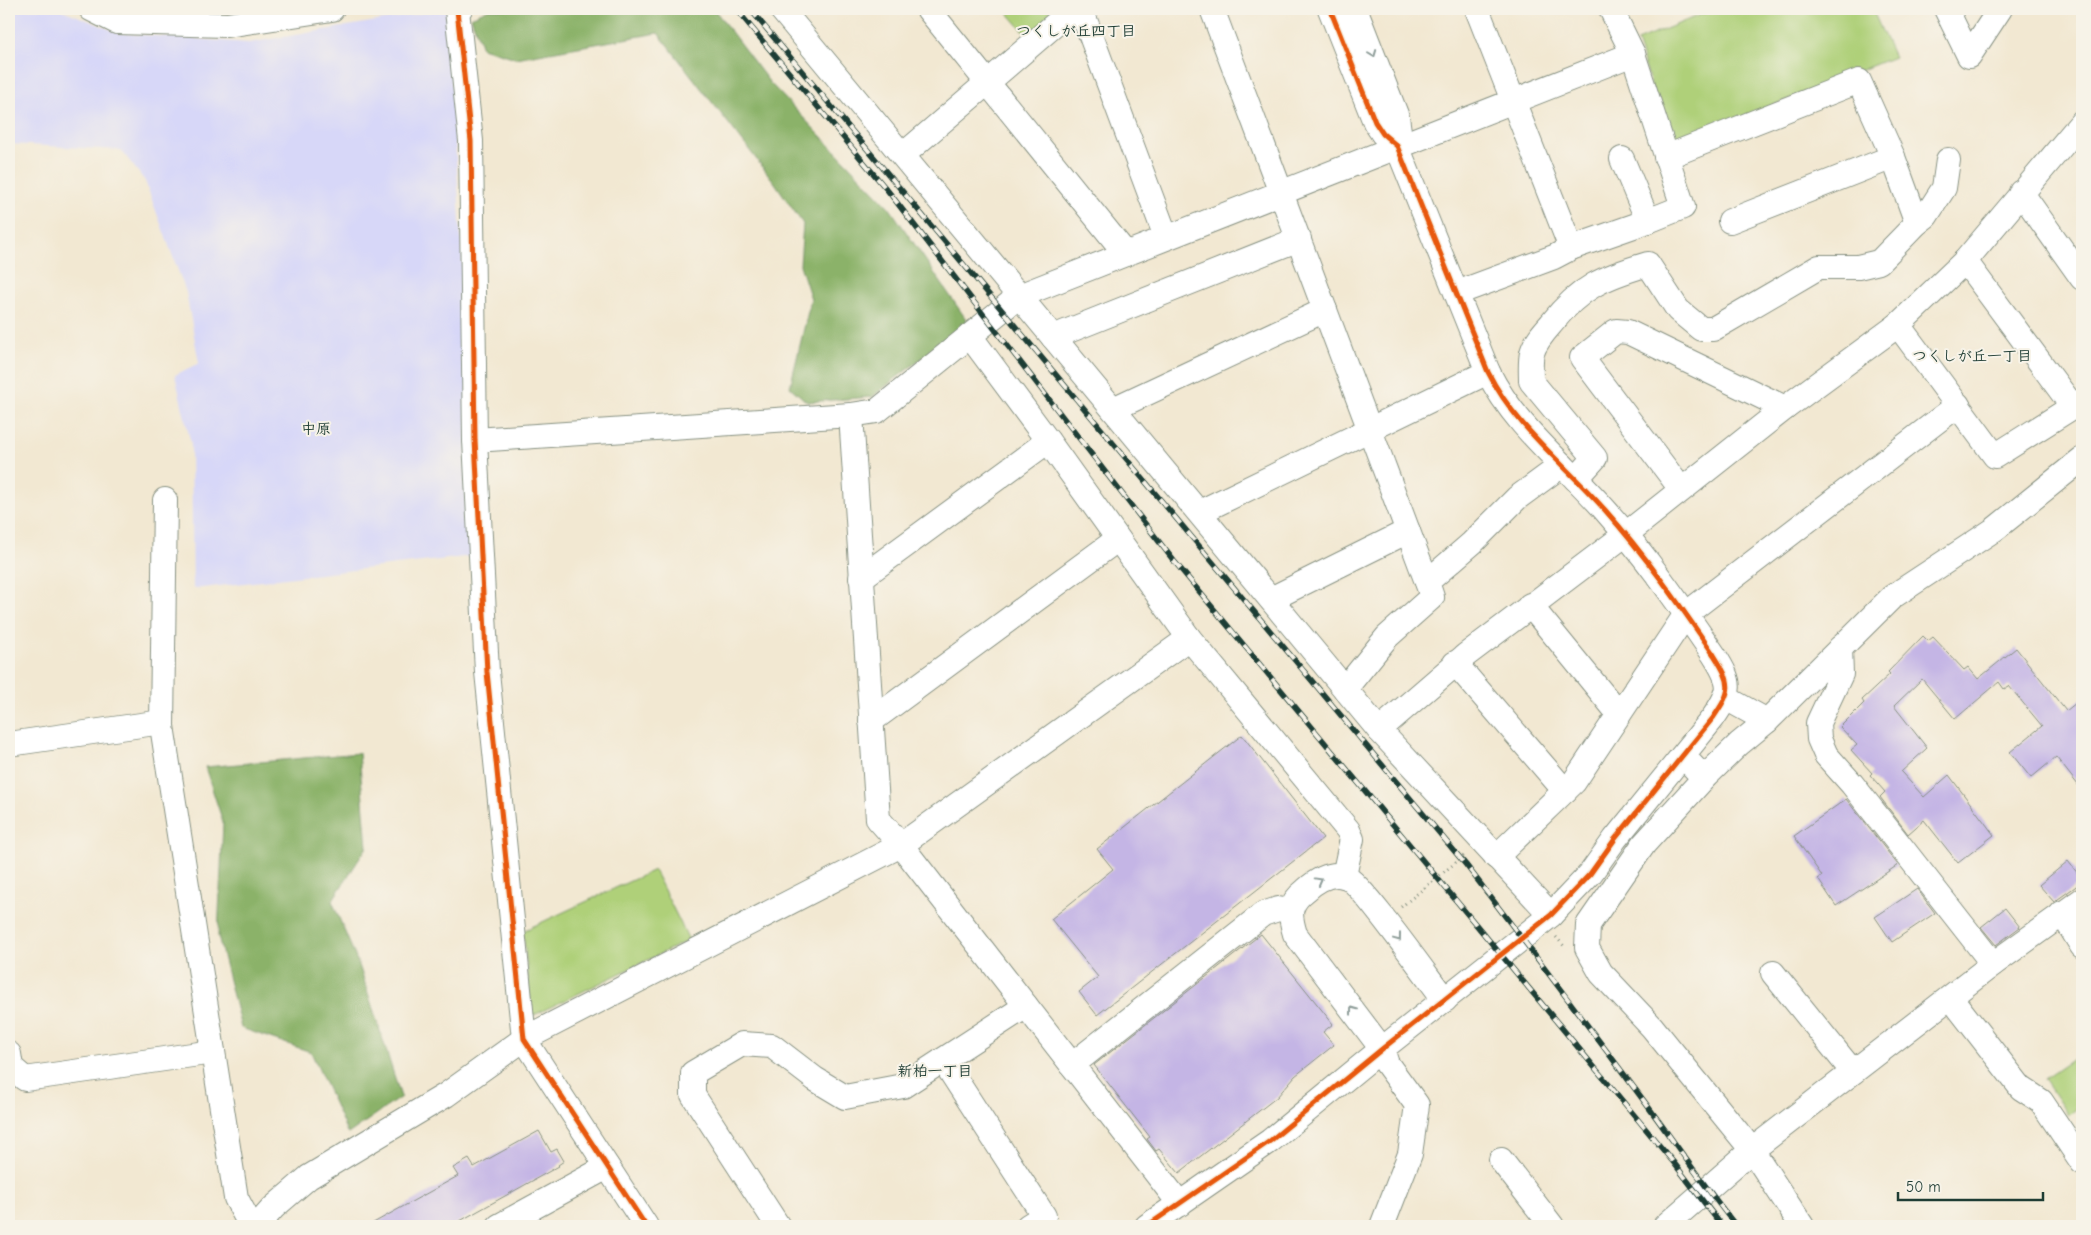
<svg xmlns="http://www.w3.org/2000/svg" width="2091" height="1235" font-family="'Comic Neue','Klee One',sans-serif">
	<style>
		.built { fill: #d7d7f8 }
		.green { fill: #afd079; stroke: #678656 }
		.forest { fill: #8bb269; stroke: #55784e }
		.building { fill: #c4b5e5 }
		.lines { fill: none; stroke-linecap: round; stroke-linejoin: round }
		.minor-casing { stroke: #889283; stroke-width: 26 }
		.path { stroke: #889283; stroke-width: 3; stroke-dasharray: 1 4; stroke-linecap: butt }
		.minor { stroke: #fff; stroke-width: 24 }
		.rail-casing { stroke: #1f3d34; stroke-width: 5.5 }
		.rail { stroke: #f7f3e8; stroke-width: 4; stroke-dasharray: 11; stroke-linecap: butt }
		.cycleway-casing { stroke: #f7f3e8; stroke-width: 8 }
		.cycleway { stroke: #e8590c; stroke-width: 5 }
		.oneway { stroke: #8f9e9a }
		.labels { text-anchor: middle; stroke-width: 4; stroke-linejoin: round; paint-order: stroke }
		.neighbourhood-label { font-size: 15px; font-weight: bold; fill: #1f3d34; stroke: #f7f3e8 }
	</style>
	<rect width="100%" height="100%" fill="#f7f3e8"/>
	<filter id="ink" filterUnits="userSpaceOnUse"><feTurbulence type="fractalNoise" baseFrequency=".02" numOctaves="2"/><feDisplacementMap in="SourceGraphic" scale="10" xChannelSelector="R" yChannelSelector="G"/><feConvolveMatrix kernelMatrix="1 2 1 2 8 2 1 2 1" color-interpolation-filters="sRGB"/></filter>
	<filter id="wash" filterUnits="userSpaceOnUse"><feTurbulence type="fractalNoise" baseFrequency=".0096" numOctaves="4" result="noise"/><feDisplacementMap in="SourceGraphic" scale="20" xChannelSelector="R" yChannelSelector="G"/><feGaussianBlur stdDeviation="1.12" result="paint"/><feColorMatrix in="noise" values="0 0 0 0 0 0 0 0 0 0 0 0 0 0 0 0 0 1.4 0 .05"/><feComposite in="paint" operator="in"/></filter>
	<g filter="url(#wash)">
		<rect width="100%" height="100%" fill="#f2e8d2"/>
		<path class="built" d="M9,9H60L119,33L249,43L447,9L465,303L472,556L193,589L191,444L175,375L199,363L186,292L145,181L121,150L9,144Z"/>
		<g class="green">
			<path d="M1004,9H1052L1056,12L1029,37Z"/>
			<path d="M1714,9H1872L1894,57L1676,144L1668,138L1637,41Z"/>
			<path d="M654,870L689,940L532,1016L523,931Z"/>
			<path d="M2082,1053V1105L2068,1115L2044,1079Z"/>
		</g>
		<g class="forest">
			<path d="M489,9H714L770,83L889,207L968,322L872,397L807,402L790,387L811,299L800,265L803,224L775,183L658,33L516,58L482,48L471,17Z"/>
			<path d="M359,753L367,847L332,901L360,968L401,1097L348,1134L311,1052L241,1028L218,936L223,822L205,767Z"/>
		</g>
		<g id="blocks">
			<g class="building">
				<path d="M1923,636L1928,641L1933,637L1964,670L1968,667L1978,679L2016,648L2066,711L2082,698V790L2056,757L2031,778L2010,752L2042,726L2009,686L2004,689L1999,682L1955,719L1922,679L1894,706L1927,748L1901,772L1924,797L1949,775L1994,835L1958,863L1924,820L1908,834L1880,797L1885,792L1870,775L1872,773L1851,750L1857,745L1840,727L1864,703L1862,700L1890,674L1888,672Z"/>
				<path d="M1242,735L1323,838L1097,1015L1079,992L1098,977L1051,919L1113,869L1097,849Z"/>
				<path d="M1846,799L1898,865L1836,906L1818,879L1822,876L1794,836Z"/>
				<path d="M2068,861L2082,879V882L2054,902L2039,885Z"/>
				<path d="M1917,889L1935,913L1892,942L1875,917Z"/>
				<path d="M2005,908L2020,927L1996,945L1981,927Z"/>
				<path d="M1261,934L1333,1024L1323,1032L1334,1045L1295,1076L1277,1097L1179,1173L1159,1149L1156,1151L1147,1139L1150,1137L1094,1065Z"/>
				<path d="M539,1131L551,1152L557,1149L564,1161L558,1165L559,1166L451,1226H368L458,1176L453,1168L469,1159L474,1167Z"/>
			</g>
		</g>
	</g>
	<g filter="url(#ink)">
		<use href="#blocks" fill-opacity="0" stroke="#889283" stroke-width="1"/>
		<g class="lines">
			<defs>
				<g id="minor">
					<path d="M91,9L117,22L227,25L332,9"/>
					<path d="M460,9L457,10L471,141L475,440L487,672L524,1039L646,1226"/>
					<path d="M781,9L1345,689"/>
					<path d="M928,9L1126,254"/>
					<path d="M1081,9L1166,237"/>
					<path d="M1212,9L1427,582"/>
					<path d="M1355,9L1397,117L1399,131L1397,146"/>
					<path d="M1611,9L1633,54L1683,207L1648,221"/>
					<path d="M1946,9L1969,56L2000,9"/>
					<path d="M903,155L1073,9"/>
					<path d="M1666,157L1859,81L1893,157L1917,223"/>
					<path d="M2021,192L2082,278"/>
					<path d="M1730,221L1893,157"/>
					<path d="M1571,248L1648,221L1622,159"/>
					<path d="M1965,261L2073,407"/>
					<path d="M1457,293L1554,257L1571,248L1477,9"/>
					<path d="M1898,325L1995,456L2082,401"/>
					<path d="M970,336L1048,441L1189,638"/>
					<path d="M1053,337L1299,239"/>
					<path d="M1113,409L1325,310"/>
					<path d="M475,440L851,415L877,411L1019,296L1633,54"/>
					<path d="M1576,479L1595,458L1531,381C1531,372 1530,362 1532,353C1535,342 1543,333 1551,324C1580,287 1604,277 1648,264L1678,310L1701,329H1713L1819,267H1858L1879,262L1917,223L1926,216L1944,188L1948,160"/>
					<path d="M1681,489L1582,358L1616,331L1628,332L1785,408"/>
					<path d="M165,500L162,726L236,1198L251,1226"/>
					<path d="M1200,512L1488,372"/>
					<path d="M861,578L1048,441"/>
					<path d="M1271,599L1408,531"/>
					<path d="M1530,605L1619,714"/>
					<path d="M1840,648L1841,674L1818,723L1819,739L1826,755L1852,784L1993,964"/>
					<path d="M1455,663L1565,791"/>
					<path d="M1726,698L1767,721"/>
					<path d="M871,721L1118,539"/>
					<path d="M1379,730L1466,655L1626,534L1785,408L1898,325L1965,261L2082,122"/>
					<path d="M9,744L162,722"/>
					<path d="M1683,756L1704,778L1644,844L1588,925L1587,948L1601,973L1652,1027L1752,1150L1802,1226"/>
					<path d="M1704,778L1739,744L1767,721L1892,597L1995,529L2082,459"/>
					<path d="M1496,857L1574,782L1686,614L1958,405"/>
					<path d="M2062,913L2082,946"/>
					<path d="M1551,915L1379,730L1345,689L1387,637L1432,597L1427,582L1472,543L1517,498L1562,465"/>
					<path d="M1773,973L1853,1072"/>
					<path d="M1951,998L2021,1088L2041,1101L2082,1162"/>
					<path d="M9,1054L11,1067L25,1079L213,1052"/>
					<path d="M943,1060L1044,1216L1028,1226"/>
					<path d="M1072,1065L1263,914L1278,909L1291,911"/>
					<path d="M1501,1160L1552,1226"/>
					<path d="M1180,1204L901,845L1189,638L1348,830L1352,839L1344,876"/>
					<path d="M257,1226L273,1208L309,1177L446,1095L524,1039L901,845L878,819L851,415"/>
					<path d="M499,1226L607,1167"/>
					<path d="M778,1226L693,1095V1073L742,1044L772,1046L815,1079L845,1097L903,1086L1026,1006"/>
					<path d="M1147,1226L1270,1141L1382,1049L1551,915L1590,874L1615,839L1713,718C1732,690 1733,685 1714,655C1680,605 1645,555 1605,510C1565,464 1515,427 1488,372L1397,146L1383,134L1375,122L1330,9"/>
					<path d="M1382,1226L1410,1154L1417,1105L1387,1064L1382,1049L1295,934C1289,914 1288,904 1306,890C1316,881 1329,872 1344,876C1358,879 1431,982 1445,1000"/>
					<path d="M1665,1226L1752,1150L1993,964L2082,900"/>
				</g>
			</defs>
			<use href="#minor" class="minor-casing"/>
			<g class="path">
				<path d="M1401,907L1466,854"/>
				<path d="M1556,937L1565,947"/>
			</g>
			<use href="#minor" class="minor"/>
			<defs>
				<g id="rail">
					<path d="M736,9L888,191L1174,561L1674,1163L1722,1226"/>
					<path d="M750,9L1466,865C1526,943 1585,1022 1644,1101C1675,1143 1704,1186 1736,1226"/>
				</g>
			</defs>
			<use href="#rail" class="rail-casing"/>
			<use href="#rail" class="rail"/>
			<defs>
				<g id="cycleway">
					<path d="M460,9L457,10L471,141L475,440L487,672L524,1039L646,1226"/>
					<path d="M1147,1226L1270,1141L1382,1049L1551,915L1590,874L1615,839L1713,718C1732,690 1733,685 1714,655C1680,605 1645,555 1605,510C1565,464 1515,427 1488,372L1397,146L1383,134L1375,122L1330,9"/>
				</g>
			</defs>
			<use href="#cycleway" class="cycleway-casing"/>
			<use href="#cycleway" class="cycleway"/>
		</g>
		<defs><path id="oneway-chevron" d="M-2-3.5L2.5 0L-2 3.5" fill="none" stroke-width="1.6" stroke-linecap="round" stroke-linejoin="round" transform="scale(1.25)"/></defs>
		<g class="oneway">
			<use href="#oneway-chevron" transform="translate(1373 54) rotate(69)"/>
			<use href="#oneway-chevron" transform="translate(1319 881) rotate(-29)"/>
			<use href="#oneway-chevron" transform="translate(1398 938) rotate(53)"/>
			<use href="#oneway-chevron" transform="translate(1353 1010) rotate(-127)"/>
		</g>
	</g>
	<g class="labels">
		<g class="neighbourhood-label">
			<text x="1076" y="36">つくしが丘四丁目</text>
			<text x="1972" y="361">つくしが丘一丁目</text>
			<text x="316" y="434">中原</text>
			<text x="935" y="1076">新柏一丁目</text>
		</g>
	</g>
	<rect width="2091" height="1235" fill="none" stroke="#f7f3e8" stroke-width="30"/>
	<path d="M1898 1192v8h145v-8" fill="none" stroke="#1f3d34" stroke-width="2.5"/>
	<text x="1906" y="1192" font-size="15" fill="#1f3d34" stroke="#f7f3e8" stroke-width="4" paint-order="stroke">50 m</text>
</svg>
